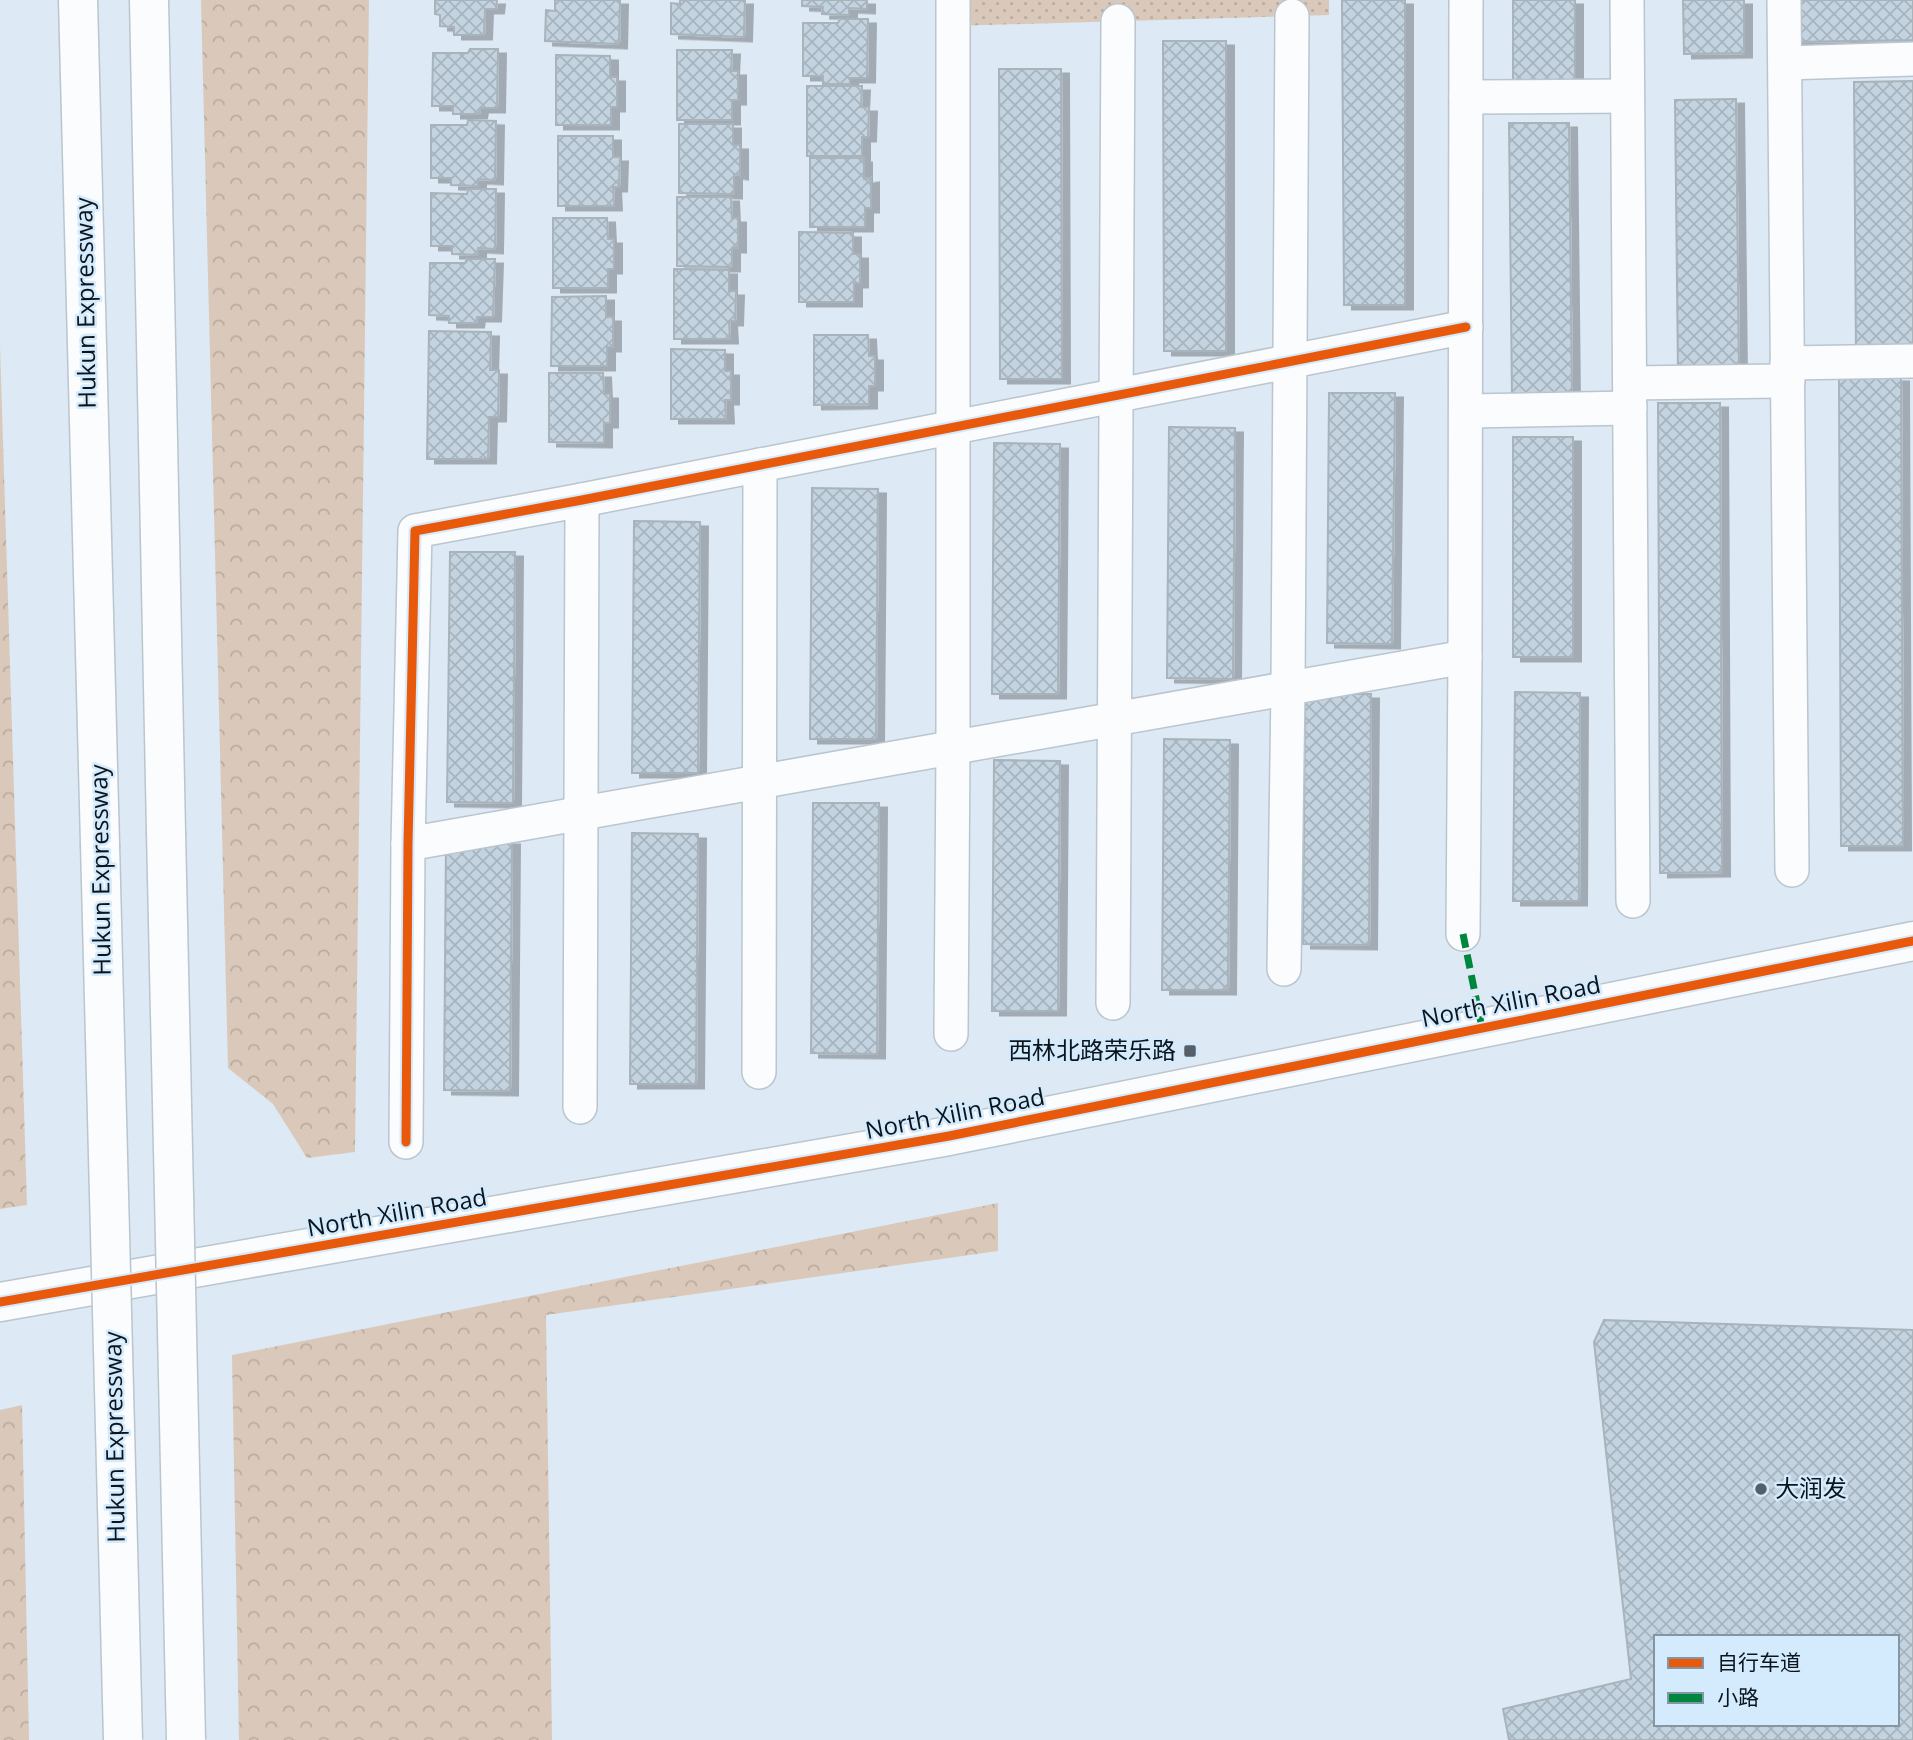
<svg xmlns="http://www.w3.org/2000/svg" width="1913" height="1740" font-family="'Open Sans','Noto Sans SC',sans-serif">
	<style>
		.forest { fill: url(#forest-crowns) }
		.park { fill: url(#park-dots) }
		.building { fill: url(#building-cross-hatch); stroke: #a8b3bb; stroke-width: 2; fill-rule: evenodd; filter: url(#shadow) }
		.lines { fill: none; stroke-linecap: round; stroke-linejoin: round }
		.street-casing { stroke: #bac5ce; stroke-width: 36 }
		.secondary-casing { stroke: #bac5ce; stroke-width: 41 }
		.highway-casing { stroke: #bac5ce; stroke-width: 41 }
		.street { stroke: #fafcfd; stroke-width: 33 }
		.secondary { stroke: #fafcfd; stroke-width: 38 }
		.highway { stroke: #fafcfd; stroke-width: 38 }
		.highway-bridge-casing { stroke: #bac5ce; stroke-width: 41; stroke-linecap: butt }
		.highway-bridge { stroke: #fafcfd; stroke-width: 38 }
		.quiet { stroke: #00873e; stroke-width: 7; stroke-dasharray: 14 7; stroke-linecap: butt }
		.cycleway-casing { stroke: #d4eafd; stroke-width: 13 }
		.cycleway { stroke: #e8590c; stroke-width: 9 }
		.poi-dot { fill: #545f69; stroke: #d4eafd; stroke-width: 2.5 }
		.labels { text-anchor: middle; stroke-width: 5; stroke-linejoin: round; paint-order: stroke }
		.street-label { font-size: 24px; fill: #0b151e; stroke: #d4eafd }
		.poi-label { font-size: 24px; fill: #0b151e; stroke: #d4eafd; text-anchor: end }
	</style>
	<defs>
		<pattern id="forest-crowns" width="20" height="18" patternUnits="userSpaceOnUse" patternTransform="scale(1.75)"><rect width="20" height="18" fill="#dac9ba"/><path d="M2 6a3 3 0 1 1 6 0M12 15a3 3 0 1 1 6 0" fill="none" stroke="#baac9f"/></pattern>
		<pattern id="park-dots" width="8" height="8" patternUnits="userSpaceOnUse" patternTransform="scale(1.75)"><rect width="8" height="8" fill="#dac9ba"/><path d="M2 2h.1M6 6h.1" fill="none" stroke="#baac9f" stroke-width="1.8" stroke-linecap="round"/></pattern>
		<pattern id="building-cross-hatch" width="8" height="8" patternUnits="userSpaceOnUse" patternTransform="scale(1.75)"><rect width="8" height="8" fill="#c3d3e0"/><path d="M0 0l8 8M0 8l8-8" fill="none" stroke="#a6b4c0"/></pattern>
		<filter id="shadow"><feDropShadow dx="8" dy="4.5" stdDeviation="0" flood-color="#0004"/></filter>
	</defs>
	<rect width="100%" height="100%" fill="#dde9f4"/>
	<g class="forest">
		<path d="M201,0H369L355,1152L307,1158L273,1104L228,1068Z"/>
		<path d="M0,346L27,1205L0,1209Z"/>
		<path d="M998,1203V1251L546,1315L552,1740H239L232,1355Z"/>
		<path d="M22,1405L29,1740H0V1410Z"/>
	</g>
	<path class="park" d="M953,0H1329V15L953,26Z"/>
	<g class="building">
		<path d="M435,0H497L496,9H485L484,35H454V27L440,26V15L435,14Z"/>
		<path d="M555,0H620L619,44L545,41L546,10L555,11Z"/>
		<path d="M680,0H745L744,37L671,34V3L680,4Z"/>
		<path d="M802,0H867V9L849,8V15L822,14L823,7L802,6Z"/>
		<path d="M1342,0H1405V305H1344Z"/>
		<rect x="1513" y="0" width="62" height="84"/>
		<path d="M1683,0H1744V53L1684,54Z"/>
		<path d="M1791,0H1913V40L1791,42Z"/>
		<path d="M840,19H868L867,78H850V84H823V76H803V23H838Z"/>
		<path d="M1163,41H1226V351H1164Z"/>
		<path d="M470,49H498L497,108H480L479,114H453V106H432L433,53H468Z"/>
		<path d="M677,50H732L731,71H738V100H732V120H677Z"/>
		<path d="M556,55L610,56V77H617V107H611V125H556Z"/>
		<path d="M999,69H1061L1062,379H1000Z"/>
		<path d="M1913,81V356H1856L1854,82Z"/>
		<path d="M807,86H862L861,107H869L868,137H862V156H807Z"/>
		<path d="M1736,99L1739,374H1678L1675,100Z"/>
		<path d="M468,120L496,121L495,180L478,179V186L451,185V178H431V125H467Z"/>
		<path d="M1509,123H1569L1572,397L1512,398Z"/>
		<path d="M679,124H733V145H740V175L734,174V194L679,193Z"/>
		<path d="M558,136H613V157H620L619,187H613L614,206H558Z"/>
		<path d="M810,158H864V179L871,178V208H865V227H810Z"/>
		<path d="M468,189H496L495,249L478,248V255L452,254V246H431V193L467,194Z"/>
		<path d="M677,197H731L732,218H738V248H732V267L677,266Z"/>
		<path d="M553,218H607L608,239H614V269H608V288H553Z"/>
		<path d="M799,232L853,233V254H860V283H854V302H799Z"/>
		<path d="M467,259H495L493,317H477L476,323H449V316L429,315L430,263H465Z"/>
		<path d="M674,269L729,270V291H736L735,321H729L730,339H674Z"/>
		<path d="M606,296V317H613V347H607V366H551L552,297Z"/>
		<path d="M429,331L491,332L490,370H499L498,417H489L488,459H427Z"/>
		<path d="M814,335H868L869,356H875V386H869V404L814,405Z"/>
		<path d="M671,349L725,350V371H731V400H725L726,419H671Z"/>
		<path d="M549,373H603L604,394H610V423H604V443L549,442Z"/>
		<path d="M1839,376L1901,377L1903,846H1841Z"/>
		<path d="M1329,393H1395L1392,644L1327,643Z"/>
		<path d="M1658,403H1720L1722,872L1660,873Z"/>
		<path d="M1169,427L1235,428L1233,679L1167,678Z"/>
		<rect x="1513" y="437" width="60" height="220"/>
		<path d="M994,443L1060,444L1058,694H992Z"/>
		<path d="M812,488L878,489L876,739H810Z"/>
		<path d="M634,521L700,522L698,773H632Z"/>
		<path d="M450,552H515L513,803L447,802Z"/>
		<path d="M1515,692L1580,693L1579,901H1513Z"/>
		<path d="M1305,694H1371L1369,945L1303,944Z"/>
		<path d="M1164,739L1230,740L1228,990H1162Z"/>
		<path d="M994,760L1060,761L1058,1011H992Z"/>
		<path d="M813,803H879L877,1054L811,1053Z"/>
		<path d="M632,833L698,834L696,1084H630Z"/>
		<path d="M446,840H512L510,1091L444,1090Z"/>
		<path d="M1604,1320L1913,1330V1740H1509L1503,1709L1631,1679L1594,1342ZM1656,1637H1897V1724H1656Z"/>
	</g>
	<g class="lines">
		<defs>
			<g id="street">
				<path d="M1627,0L1633,901"/>
				<path d="M1784,0L1792,870"/>
				<path d="M1785,63L1913,59"/>
				<path d="M1466,97L1627,96"/>
				<path d="M1787,363L1913,361"/>
				<path d="M1630,383L1788,381"/>
				<path d="M1466,411L1630,408"/>
				<path d="M408,844L1465,657"/>
				<path d="M1463,934L1465,657L1466,0"/>
				<path d="M1284,969L1288,688L1292,16"/>
				<path d="M1113,1003L1118,21"/>
				<path d="M951,1034L953,747V0"/>
				<path d="M759,1072L760,465"/>
				<path d="M580,1107L582,500"/>
				<path d="M406,1142L408,844L415,531L582,500L1466,327"/>
			</g>
			<path id="secondary" d="M0,1302L949,1136L1913,941"/>
			<g id="highway">
				<path d="M78,0L100,844"/>
				<path d="M149,0L166,832"/>
			</g>
		</defs>
		<use href="#street" class="street-casing"/>
		<use href="#secondary" class="secondary-casing"/>
		<use href="#highway" class="highway-casing"/>
		<use href="#street" class="street"/>
		<use href="#secondary" class="secondary"/>
		<use href="#highway" class="highway"/>
		<defs>
			<g id="highway-bridge">
				<path d="M166,832L186,1740"/>
				<path d="M100,844L123,1740"/>
			</g>
		</defs>
		<use href="#highway-bridge" class="highway-bridge-casing"/>
		<use href="#highway-bridge" class="highway-bridge"/>
		<path class="quiet" d="M1463,934L1482,1028"/>
		<defs>
			<g id="cycleway">
				<path d="M406,1142L408,844L415,531L582,500L1466,327"/>
				<path d="M0,1302L949,1136L1913,941"/>
			</g>
		</defs>
		<use href="#cycleway" class="cycleway-casing"/>
		<use href="#cycleway" class="cycleway"/>
	</g>
	<g class="poi-dot">
		<rect x="1183" y="1044" width="14" height="14" rx="3.5"/>
		<circle cx="1761" cy="1489" r="7"/>
	</g>
	<g class="labels">
		<g class="street-label">
			<text transform="translate(86 303) rotate(-91)" y="8">Hukun Expressway</text>
			<text transform="translate(101 870) rotate(-91)" y="8">Hukun Expressway</text>
			<text transform="translate(1511 1002) rotate(-11)" y="8">North Xilin Road</text>
			<text transform="translate(955 1114) rotate(-11)" y="8">North Xilin Road</text>
			<text transform="translate(397 1213) rotate(-10)" y="8">North Xilin Road</text>
			<text transform="translate(115 1437) rotate(-91)" y="8">Hukun Expressway</text>
		</g>
		<g class="poi-label">
			<text x="1176" y="1059">西林北路荣乐路</text>
			<text x="1775" y="1497" text-anchor="start">大润发</text>
		</g>
	</g>
	<rect x="1654" y="1635" width="245" height="91" fill="#d4eafd" stroke="#8495a4" stroke-width="2"/>
	<rect x="1668" y="1658" width="35" height="10" fill="#e8590c" stroke="#8495a4" stroke-width="2"/>
	<text x="1717" y="1670" font-size="21" fill="#0b151e">自行车道</text>
	<rect x="1668" y="1693" width="35" height="10" fill="#00873e" stroke="#8495a4" stroke-width="2"/>
	<text x="1717" y="1705" font-size="21" fill="#0b151e">小路</text>
</svg>
